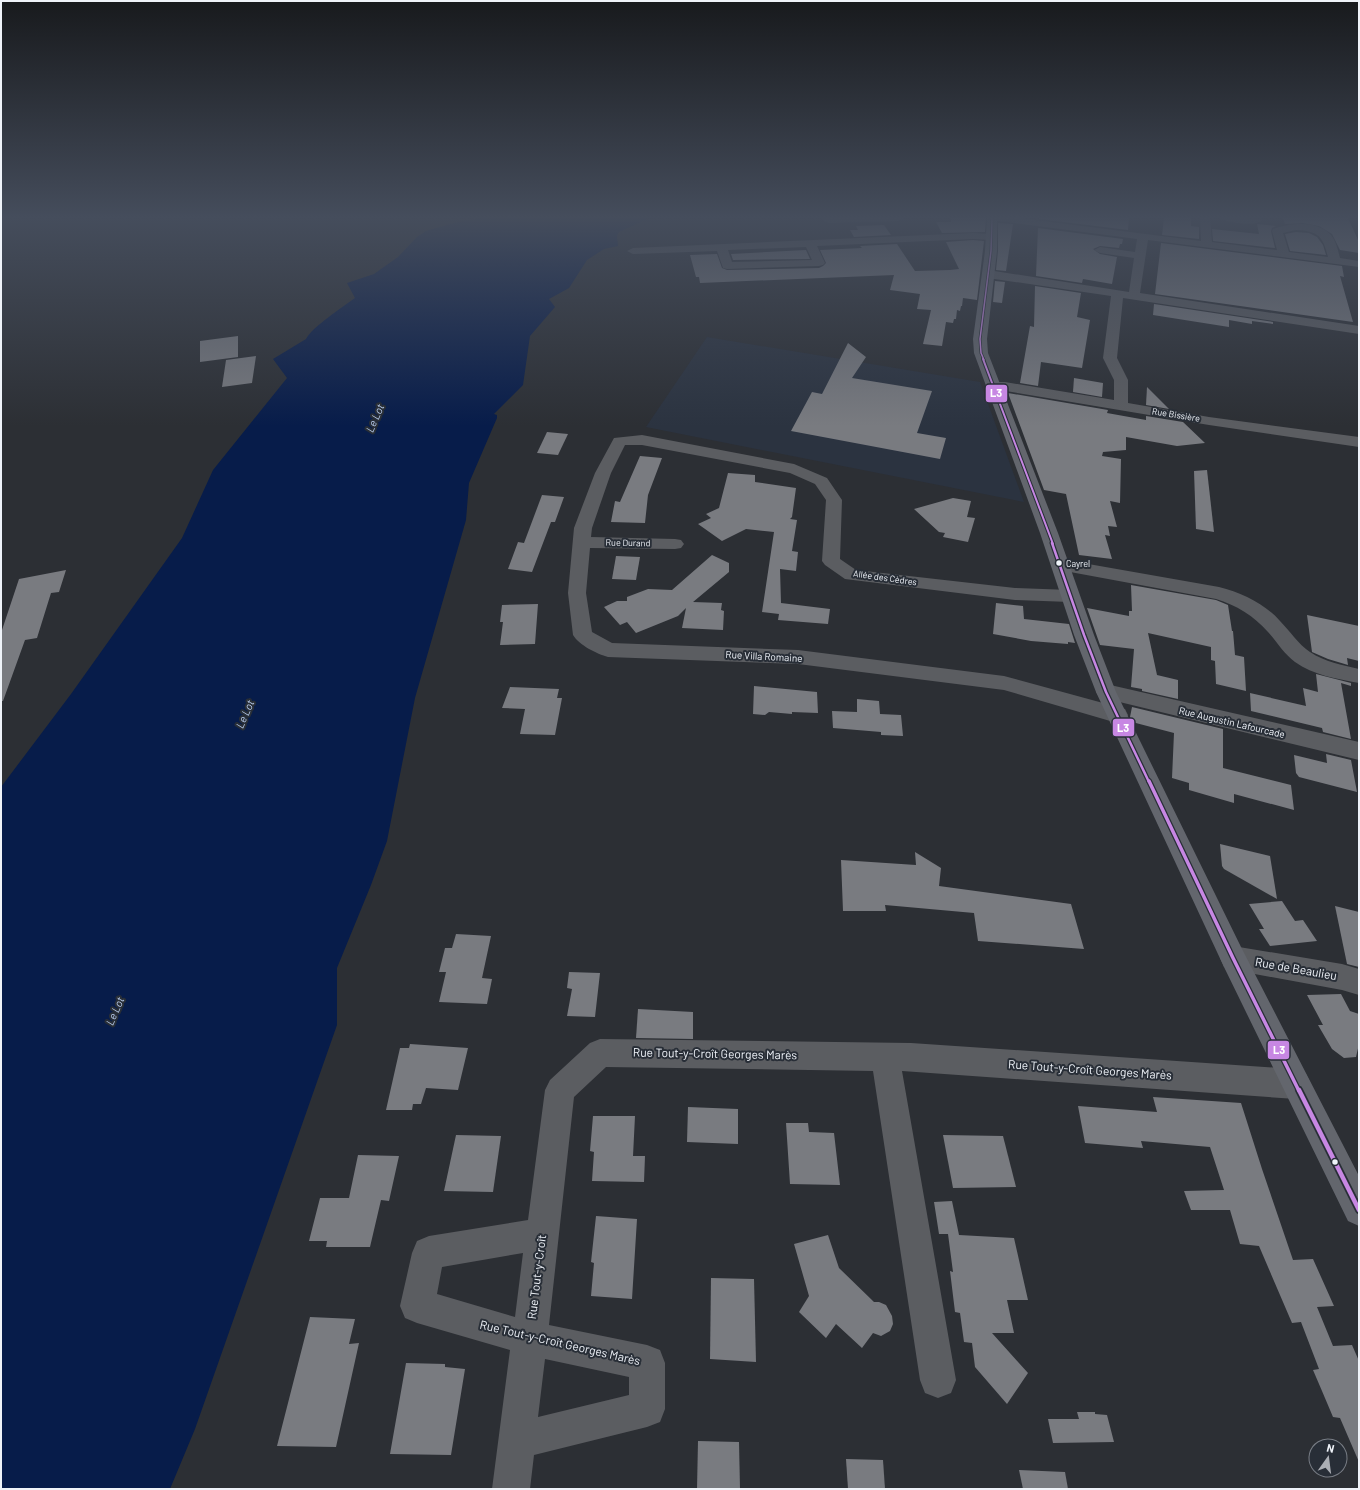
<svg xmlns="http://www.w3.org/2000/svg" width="1360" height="1490" font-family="Barlow,sans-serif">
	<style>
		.built { fill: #2b3340 }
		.water { fill: #071c4a }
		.building { fill: #797b80 }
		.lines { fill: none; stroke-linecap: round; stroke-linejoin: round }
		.minor { fill: #5b5d61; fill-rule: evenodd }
		.major { fill: #63666d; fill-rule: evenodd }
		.bus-1-far4-casing { stroke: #282e37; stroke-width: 3 }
		.bus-1-far3-casing { stroke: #282e37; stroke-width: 4 }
		.bus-1-far2-casing { stroke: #282e37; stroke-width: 5 }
		.bus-1-far1-casing { stroke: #282e37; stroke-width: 6 }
		.bus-1-casing { stroke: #282e37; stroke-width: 8 }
		.bus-1-far4 { stroke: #c787e3; stroke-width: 1.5 }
		.bus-1-far3 { stroke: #c787e3; stroke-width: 2 }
		.bus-1-far2 { stroke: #c787e3; stroke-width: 2.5 }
		.bus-1-far1 { stroke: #c787e3; stroke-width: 3.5 }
		.bus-1 { stroke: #c787e3; stroke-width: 4.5 }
		.bus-dot { fill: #eff3f9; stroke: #282e37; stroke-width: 1.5 }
		.labels { text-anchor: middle; stroke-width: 4; stroke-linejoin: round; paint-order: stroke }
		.far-street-label { font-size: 9px; fill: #eff3f9; stroke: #282e37 }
		.bus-label { font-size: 9px; fill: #eff3f9; stroke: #282e37; text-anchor: start }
		.street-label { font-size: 10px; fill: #eff3f9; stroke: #282e37 }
		.water-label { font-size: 11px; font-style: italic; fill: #bbceef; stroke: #282e37 }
		.near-street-label { font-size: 12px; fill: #eff3f9; stroke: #282e37 }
		.line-badge { stroke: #282e37; stroke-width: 1.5 }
		.badge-label { font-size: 11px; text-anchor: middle; font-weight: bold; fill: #fff }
	</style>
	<rect width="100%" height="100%" fill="#2c2f34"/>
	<path class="built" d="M707,337L980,382L1024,502L646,427Z"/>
	<path class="water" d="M481,218H649L619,232L617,236L618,246L604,249L587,260L569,288L549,299L555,307L530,336L523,385L494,414L497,415V418L469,483L466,520L415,698L387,841L371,885L337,968V1025L195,1429L170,1489H1V787L71,694L182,538L213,470L287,378L273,359L306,339C312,327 343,307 355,298L347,283L374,274L398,257L417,237L426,231L454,223Z"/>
	<g class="building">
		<path d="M951,218H986L985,232L942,233L936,222H951Z"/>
		<path d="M1039,218H1129L1128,230L1039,219Z"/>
		<path d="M1164,218H1191V226L1199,227V239L1162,235Z"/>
		<path d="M1283,218H1348L1359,242V253L1340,250L1332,234L1319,226L1303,223L1285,224Z"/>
		<path d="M998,223L1013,224L1006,271L996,270L998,251Z"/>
		<path d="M1257,224L1276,226L1272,228L1271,231L1275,248L1213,241L1212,229L1259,234Z"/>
		<path d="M884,225L891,235L854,237L850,230H858L856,226Z"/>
		<path d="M1038,228L1123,239L1122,244H1120L1119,248L1100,246L1093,249L1100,254L1117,257L1112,284L1083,279L1082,283L1036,276Z"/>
		<path d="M1296,232L1309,233L1317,237L1323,245L1326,255L1290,251L1285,234Z"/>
		<path d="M973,240L984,241L977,300L963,298L962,306H961L960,311L957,310L956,319H954L953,323L946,322L942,346L923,344L931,310L917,309L920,294L890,290L894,275L700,283L699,277H696L690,255L717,254L722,268L727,270L819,268L823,266L826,263L820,250L862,248L860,246L897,244L915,271L950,270L959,269L946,242Z"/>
		<path d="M1161,243L1342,266L1344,277L1340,276L1353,322L1155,294Z"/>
		<path d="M806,250L810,259L733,260L731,254Z"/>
		<path d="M995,281L1005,282L1002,303L993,302Z"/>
		<path d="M1035,286L1081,293L1077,317L1090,320L1082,368L1041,362L1038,386L1020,383L1030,326L1034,327Z"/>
		<path d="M1154,304L1273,322V324L1252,321V324L1229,320V327L1153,315Z"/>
		<path d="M238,336V357L200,362V341Z"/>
		<path d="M848,343L866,357L852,378L932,391L917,433L946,438L940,459L791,431L812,392L822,394Z"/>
		<path d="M256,356L252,383L222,387L226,360Z"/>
		<path d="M1074,378L1103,383L1102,397L1073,392Z"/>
		<path d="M1147,387L1169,409L1146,405Z"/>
		<path d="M1008,393L1108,410L1107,413L1146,420V416L1183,422L1205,443L1177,446L1126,437V450L1103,452L1102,456L1121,459L1120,503L1110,501L1117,527L1108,526L1110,536L1105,535L1112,559L1079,555L1066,494L1044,490Z"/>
		<path d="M547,432L568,434L558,455L537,453Z"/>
		<path d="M640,456L662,458L648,495L645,523L611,522L615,501L620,502Z"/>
		<path d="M1207,470L1214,532L1196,529L1194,471Z"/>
		<path d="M728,473L755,475V482L796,488L792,517L790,519L797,520L792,551L798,552L796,571L780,569L781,603L830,609L828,624L778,620L779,614L762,612L774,532L746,529L722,541L698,524L711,518L706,514L719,508Z"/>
		<path d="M542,495L564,497L555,522H551L532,572L508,569L518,542L524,543Z"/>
		<path d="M953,498L971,501L967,517L975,518L968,542L943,537L945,533L939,532L914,509Z"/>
		<path d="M712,555L729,563V572L693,602L722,603L721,610L724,611L723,630L682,628L686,608L678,616L636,633L627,622L620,625L604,607L617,601H627V597L648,589L672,590Z"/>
		<path d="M616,556L640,557L636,580L612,579Z"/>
		<path d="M66,570L59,592L51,593L37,638L25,640L3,701H1V633L19,579Z"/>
		<path d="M1131,585L1216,600L1228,605L1232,631H1233L1235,655L1244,657L1246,691L1216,684L1215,661L1211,660V647L1148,633L1157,675L1178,680V699L1142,691V689L1131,687L1134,649L1100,645L1087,608L1129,616V611H1132Z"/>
		<path d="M996,603L1023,606L1024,619L1069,624L1075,643L1068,642V644L1031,641L993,634Z"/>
		<path d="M538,604L535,644L500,645L503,622H500L502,605Z"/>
		<path d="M1307,615L1359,626V661L1347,658L1348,665L1328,659L1312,652Z"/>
		<path d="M1316,674L1351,683V686L1341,683L1351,739L1323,732L1322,728L1251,711L1250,693L1306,706L1303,688L1318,692Z"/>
		<path d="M754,686L817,692L818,713L792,712V714L769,712L765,715L753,714Z"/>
		<path d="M510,687L559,689L557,698H562L555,735L520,734L525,709L502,708Z"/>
		<path d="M857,699L879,701L880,714L901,715L903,736L881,735V732L833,728L832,711L857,712Z"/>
		<path d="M1132,707L1223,729V768L1291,785L1294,810L1234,794V803L1189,790V783L1172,778L1174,733L1132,722L1130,717Z"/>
		<path d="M1326,754L1351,760L1357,792L1299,777L1296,773L1294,755L1327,763Z"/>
		<path d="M1220,844L1270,856L1277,899L1224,869L1222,866Z"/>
		<path d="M915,852L941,868L939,886L1071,904L1084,949L978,941L974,913L885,905L886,911H843L841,860L916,865Z"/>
		<path d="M1282,901L1295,921L1303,920L1317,941L1270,946L1259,929H1264L1249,904Z"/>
		<path d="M1335,906L1359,912V967L1347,964Z"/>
		<path d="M456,934L491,936L482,978L492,979L487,1004L439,1002L446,972H439L445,948H452Z"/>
		<path d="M569,972L600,973L595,1017L567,1016L572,989L567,988Z"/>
		<path d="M1341,994L1350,1011L1359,1014V1044L1356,1057L1344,1058L1332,1049L1318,1025H1323L1307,995Z"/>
		<path d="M638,1009L693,1012V1039L636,1038Z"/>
		<path d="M410,1044L468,1048L458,1090L426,1088L421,1104H413L412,1110H386L400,1048H409Z"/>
		<path d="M1153,1097L1241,1103L1262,1169L1293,1260L1313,1259L1334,1306L1317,1307L1333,1346L1352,1345L1359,1361V1462L1340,1418L1333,1417L1322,1391L1313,1370L1319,1369L1301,1322L1292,1323L1259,1246L1240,1244L1230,1210H1191L1184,1191L1224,1190L1210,1147L1141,1141L1143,1148L1085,1143L1078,1106L1157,1112Z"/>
		<path d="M688,1107L738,1109V1144L687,1142Z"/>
		<path d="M593,1116H635L633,1156H645L644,1182L592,1181L594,1152L590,1151Z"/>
		<path d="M786,1123H808L809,1132L834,1133L840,1185L790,1184Z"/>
		<path d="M456,1135L501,1136L493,1192L444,1191Z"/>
		<path d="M943,1135L1003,1136L1016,1187L953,1188Z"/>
		<path d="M358,1155L399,1156L389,1201L381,1200L370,1247H326L327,1241H309L320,1198H349Z"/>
		<path d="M952,1201L959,1235L1014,1238L1028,1300H1007L1014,1333H992L1028,1373L1007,1404L975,1367L972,1343L964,1342L960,1313L955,1312L950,1271L953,1272L948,1234H939L934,1202Z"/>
		<path d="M596,1216L637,1219L632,1299L591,1296L594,1263L591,1262Z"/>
		<path d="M828,1235L839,1268L874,1302H879L886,1305L892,1316L893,1324L890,1331L881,1336L873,1333L862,1348L836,1324L826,1338L799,1312L809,1296L794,1244Z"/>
		<path d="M711,1278L754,1279L756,1362L710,1359Z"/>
		<path d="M310,1317L355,1319L349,1344L359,1343L336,1447L277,1446Z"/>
		<path d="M406,1363L445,1364V1367L465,1369L451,1455L390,1454Z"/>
		<path d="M1077,1412H1095V1414L1107,1415L1114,1442L1053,1443L1048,1419H1079Z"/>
		<path d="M698,1441L739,1442L740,1489H697Z"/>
		<path d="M846,1459L883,1460L885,1489H848Z"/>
		<path d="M1019,1470L1065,1472L1068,1489H1023Z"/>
	</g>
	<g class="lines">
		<g class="minor">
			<path d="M825,218H904L899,221L829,223L825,222L824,220Z"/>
			<path d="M993,218H1019L1201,241L1200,218H1210L1212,242L1277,250L1272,231L1273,229C1290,223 1317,220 1331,235C1336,241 1338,250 1340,258L1359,261V267L1148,240L1140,293L1359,326V334L1123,298L1117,358L1128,380V403L1209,417L1359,437V447L1209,425L988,388L986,385L988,382H1005L1114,400V380L1103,358L1111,296L988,278L984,276L982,274L984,272L988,270L1129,292L1134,258L1100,253L1094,250L1100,247L1135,252L1137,239L998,221ZM1296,230C1318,231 1323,236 1328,257L1289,252L1283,233Z"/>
			<path d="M1221,218L1260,219L1261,221C1257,226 1225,223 1221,218Z"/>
			<path d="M973,233L991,234L996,237L991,240L973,239L817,246L825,263L823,265L819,266L727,269L723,268L717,251L633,254L627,251L633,248ZM806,247L812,260L732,262L728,250Z"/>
			<path d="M642,435L794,464L827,478L842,500L840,559L856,570L1015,588L1070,590L1077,592L1079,596L1077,600L1070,602L1015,600L845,579L825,565L822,561L826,500L815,484L790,473L642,445H625L611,473L592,528L591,537L675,539L681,540L684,544L681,548L675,549L590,548L586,593L592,632L612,643L798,650L1004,676L1125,709L1128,715L1125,721L1117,723L1004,690L798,664L608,657C597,654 579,645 573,635L568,593L574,528L595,473L614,438Z"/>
			<path d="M1060,559L1219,587C1242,593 1264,603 1280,621C1290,631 1298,644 1310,652C1325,662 1342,665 1359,669V683C1337,679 1313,675 1295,662C1284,654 1277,642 1268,632C1254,616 1236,605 1216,599L1054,569L1051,565L1054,561Z"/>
			<path d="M1106,684L1359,742V760L1099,697L1096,692L1099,687Z"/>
			<path d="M1233,946L1342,964L1359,969V995L1342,990L1233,970L1224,967L1220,958L1224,949Z"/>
			<path d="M600,1039L911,1043L1296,1069L1306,1074L1311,1084L1306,1094L1296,1099L902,1071L956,1380L951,1393L938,1398L925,1393L920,1380L873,1071L606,1067L574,1097L549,1325L647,1345L660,1350L665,1363V1409L660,1422L647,1427L534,1455L530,1489H492L510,1350L417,1323L405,1318L400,1306L412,1253L417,1241L429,1236L528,1220L545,1090L550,1080L590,1043ZM523,1253L515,1317L437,1294L442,1267ZM545,1359L629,1377V1395L538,1417Z"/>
		</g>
		<path class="major" d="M987,218H997V251L987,339L988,353L1058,533L1094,635L1116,692L1242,949L1359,1176V1226L1348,1221L1224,967L1096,692L1074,635L1040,533L974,353L973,339L985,251Z"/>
		<defs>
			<path id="bus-1-far4" d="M984,360L981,353L980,339L991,251L992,218"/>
			<path id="bus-1-far3" d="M983,359L1053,544"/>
			<path id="bus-1-far2" d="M1052,543L1084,635L1106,692L1149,782"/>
			<path id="bus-1-far1" d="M1149,781L1233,958L1299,1091"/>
			<path id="bus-1" d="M1299,1090L1359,1210"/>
		</defs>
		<use href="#bus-1-far4" class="bus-1-far4-casing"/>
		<use href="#bus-1-far3" class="bus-1-far3-casing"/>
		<use href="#bus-1-far2" class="bus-1-far2-casing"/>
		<use href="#bus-1-far1" class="bus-1-far1-casing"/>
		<use href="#bus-1" class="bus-1-casing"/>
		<use href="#bus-1-far4" class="bus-1-far4"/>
		<use href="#bus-1-far3" class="bus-1-far3"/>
		<use href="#bus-1-far2" class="bus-1-far2"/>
		<use href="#bus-1-far1" class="bus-1-far1"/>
		<use href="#bus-1" class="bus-1"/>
	</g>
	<linearGradient id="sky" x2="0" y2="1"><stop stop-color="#181a1d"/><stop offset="0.51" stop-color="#454d5c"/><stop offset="1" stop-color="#454d5c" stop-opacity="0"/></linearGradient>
	<rect width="1360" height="426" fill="url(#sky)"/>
	<g class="bus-dot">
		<circle cx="1059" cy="563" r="3.5"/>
		<circle cx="1335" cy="1162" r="3.5"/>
	</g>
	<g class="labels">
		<g class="far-street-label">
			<text transform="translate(1176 415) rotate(9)" y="3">Rue Bissière</text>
			<text transform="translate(628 543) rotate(1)" y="3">Rue Durand</text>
			<text transform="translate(885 578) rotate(8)" y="3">Allée des Cèdres</text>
		</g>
		<g class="bus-label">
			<text x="1066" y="567">Cayrel</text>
		</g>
		<g class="street-label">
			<text transform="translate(764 656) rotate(3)" y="4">Rue Villa Romaine</text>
			<text transform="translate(1232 722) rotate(13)" y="4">Rue Augustin Lafourcade</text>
		</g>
		<g class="water-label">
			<text transform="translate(375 418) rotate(-66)" y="4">Le Lot</text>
			<text transform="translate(245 714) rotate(-66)" y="4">Le Lot</text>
			<text transform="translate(115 1011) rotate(-66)" y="4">Le Lot</text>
		</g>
		<g class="near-street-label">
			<text transform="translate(1296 969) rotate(10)" y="4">Rue de Beaulieu</text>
			<text transform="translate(715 1054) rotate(1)" y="4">Rue Tout-y-Croît Georges Marès</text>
			<text transform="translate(1090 1070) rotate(4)" y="4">Rue Tout-y-Croît Georges Marès</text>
			<text transform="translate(537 1277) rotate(-83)" y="4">Rue Tout-y-Croît</text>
			<text transform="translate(560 1343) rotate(13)" y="4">Rue Tout-y-Croît Georges Marès</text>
		</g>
	</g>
	<g class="line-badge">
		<rect x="985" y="384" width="23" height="19" rx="4" fill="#c787e3"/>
		<rect x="1112" y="718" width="23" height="19" rx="4" fill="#c787e3"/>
		<rect x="1267" y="1040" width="23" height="20" rx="4" fill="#c787e3"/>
	</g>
	<g class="badge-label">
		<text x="996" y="397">L3</text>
		<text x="1123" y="732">L3</text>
		<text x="1279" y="1054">L3</text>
	</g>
	<rect width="1360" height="1490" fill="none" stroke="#eff3f9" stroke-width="4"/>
	<g transform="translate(1328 1458) rotate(14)"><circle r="19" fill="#282e37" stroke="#787d85"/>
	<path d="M0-3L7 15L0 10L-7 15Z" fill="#abaeb4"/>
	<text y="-6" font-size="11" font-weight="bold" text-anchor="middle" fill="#eff3f9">N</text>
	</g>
</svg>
